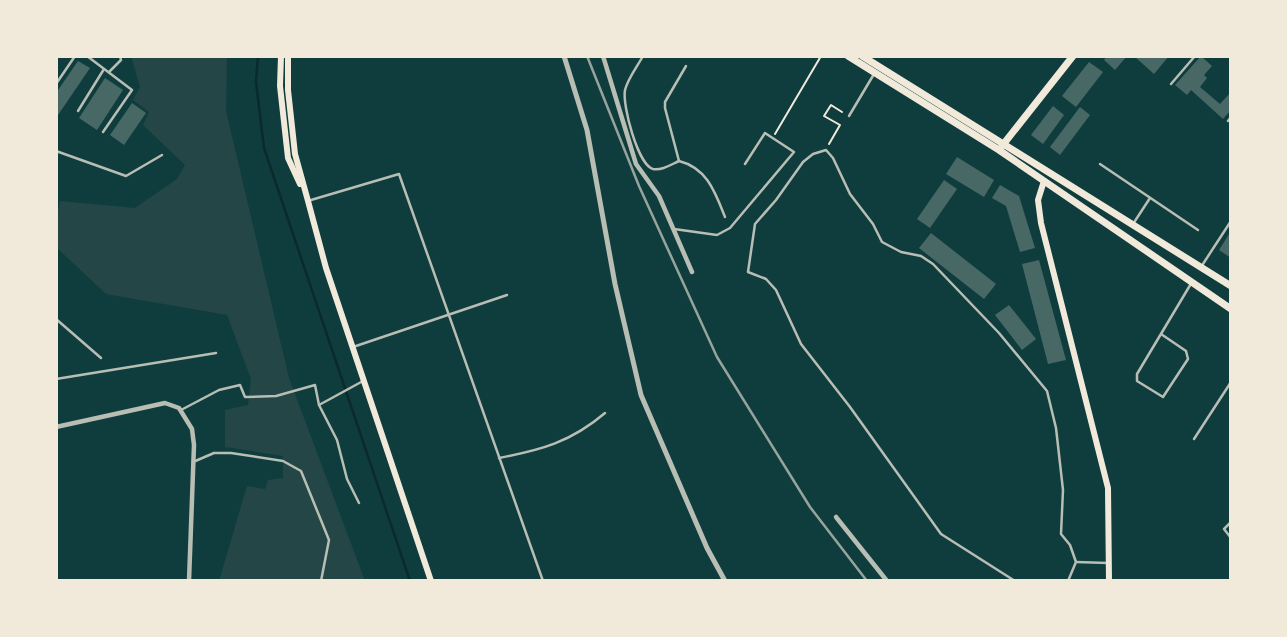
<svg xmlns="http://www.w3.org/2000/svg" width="1287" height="637" font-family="'Source Serif 4',serif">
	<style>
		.green { fill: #244646 }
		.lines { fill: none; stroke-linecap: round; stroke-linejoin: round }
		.stream { stroke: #0a2a2b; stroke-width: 2.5 }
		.building { fill: #486865 }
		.path { stroke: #f1e9da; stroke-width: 2 }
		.service { stroke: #b8beb3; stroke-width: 2.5 }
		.minor { stroke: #b8beb3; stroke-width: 4.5 }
		.tertiary { stroke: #b8beb3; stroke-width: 5 }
		.secondary { stroke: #f1e9da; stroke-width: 6 }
		.primary { stroke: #f1e9da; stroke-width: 7 }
		.rail { stroke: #97a49c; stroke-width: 2.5 }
	</style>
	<rect width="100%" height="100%" fill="#0f3d3e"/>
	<path class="green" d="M131,56H227L226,111L289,378L365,581H219L247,486L265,489L268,480L283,478V456L225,447V410L248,405L251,379L227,315L106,294L56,247V219L60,201L135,208L177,179L185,165L143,125L149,112L133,100L140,87Z"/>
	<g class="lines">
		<path class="stream" d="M258,56L256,82L264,148L410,581"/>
	</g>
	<g class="building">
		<path d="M1107,56H1127L1115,70L1104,60Z"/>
		<path d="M1134,56H1169L1154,74Z"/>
		<path d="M1201,56L1212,66L1204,75L1207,78L1200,87L1220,104L1231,92V110L1223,119L1191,90L1187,95L1175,85Z"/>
		<path d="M78,61L90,68L58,115L56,113V93Z"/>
		<path d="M1089,62L1103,72L1076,107L1062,96Z"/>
		<path d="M105,78L123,90L97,130L79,118Z"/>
		<path d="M132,103L146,113L124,145L110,135Z"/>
		<path d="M1053,106L1064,115L1043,144L1031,135Z"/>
		<path d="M1080,107L1090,115L1060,155L1050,147Z"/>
		<path d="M957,157L994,180L984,197L946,174Z"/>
		<path d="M944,180L957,189L930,228L917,219Z"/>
		<path d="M1000,185L1019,196L1035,248L1020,252L1006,206L992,198Z"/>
		<path d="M1231,231V258L1219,250Z"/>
		<path d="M931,233L996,284L984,299L919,248Z"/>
		<path d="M1039,260L1066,360L1048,364L1022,264Z"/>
		<path d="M1009,305L1036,339L1022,350L995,315Z"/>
	</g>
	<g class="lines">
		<g class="path">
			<path d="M775,134L821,56"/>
			<path d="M829,144L840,125L824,116L831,105L842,112"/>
		</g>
		<g class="service">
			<path d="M87,56L132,90L103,132"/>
			<path d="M643,56C637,67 628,78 625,90C622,105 638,165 653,169C662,171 672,164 679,161C707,168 715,192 725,217"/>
			<path d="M109,72L121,60L120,56"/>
			<path d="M56,84L75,56"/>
			<path d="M1171,84L1195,56"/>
			<path d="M78,111L104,69"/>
			<path d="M849,116L874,74"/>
			<path d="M1228,121L1231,117"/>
			<path d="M56,151L126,176L162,155"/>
			<path d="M679,161L665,108V102L686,66"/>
			<path d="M1100,164L1198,230"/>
			<path d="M311,200L399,174L543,581"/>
			<path d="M1133,224L1150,198"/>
			<path d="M674,229L717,235L730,228L794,152L765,133L745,164"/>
			<path d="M1201,267L1231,221"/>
			<path d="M56,319L101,358"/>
			<path d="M1161,334L1186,351L1188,359L1163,397L1137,381V374L1192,282"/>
			<path d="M353,347L507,295"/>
			<path d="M56,379L216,353"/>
			<path d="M319,405L363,381"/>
			<path d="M181,410L219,390L240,385L245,397L276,396L315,385L319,405L337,440L347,479L359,503"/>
			<path d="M1194,439L1231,382"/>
			<path d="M499,458C541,450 571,442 605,413"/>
			<path d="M193,462L214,453H231L283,461L301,471L329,540L321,581"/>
			<path d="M1231,522L1224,529L1231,538"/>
			<path d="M1076,562L1108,563"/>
			<path d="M1015,581L941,534L850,407L801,344L776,290L766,279L748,272L755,224L776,200L803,162L813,154L826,150L833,158L850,194L873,224L882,242L901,252L921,256L933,264L999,333L1047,391L1056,428L1063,490L1061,534L1070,545L1076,562L1068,581"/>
		</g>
		<g class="minor">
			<path d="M603,56L636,164L659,196L692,272"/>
			<path d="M56,427L165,403L179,408L192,429L194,445L189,581"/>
			<path d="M836,517L887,581"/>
		</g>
		<path class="tertiary" d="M564,56L587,130L615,284L641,395L707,548L725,581"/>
		<g class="secondary">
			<path d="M281,56L280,86L288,158L300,184"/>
			<path d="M288,56V90L295,154L308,201L326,268L431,581"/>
			<path d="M1044,181L1038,200L1041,223L1108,488L1109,581"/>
		</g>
		<g class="primary">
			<path d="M848,56L999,150L1231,309"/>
			<path d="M862,56L1231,286"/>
			<path d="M1002,146L1073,56"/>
		</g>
		<path class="rail" d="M587,56L639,186L717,357L810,507L867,581"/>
	</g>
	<rect width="1287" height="637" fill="none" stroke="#f1e9da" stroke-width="116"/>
</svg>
